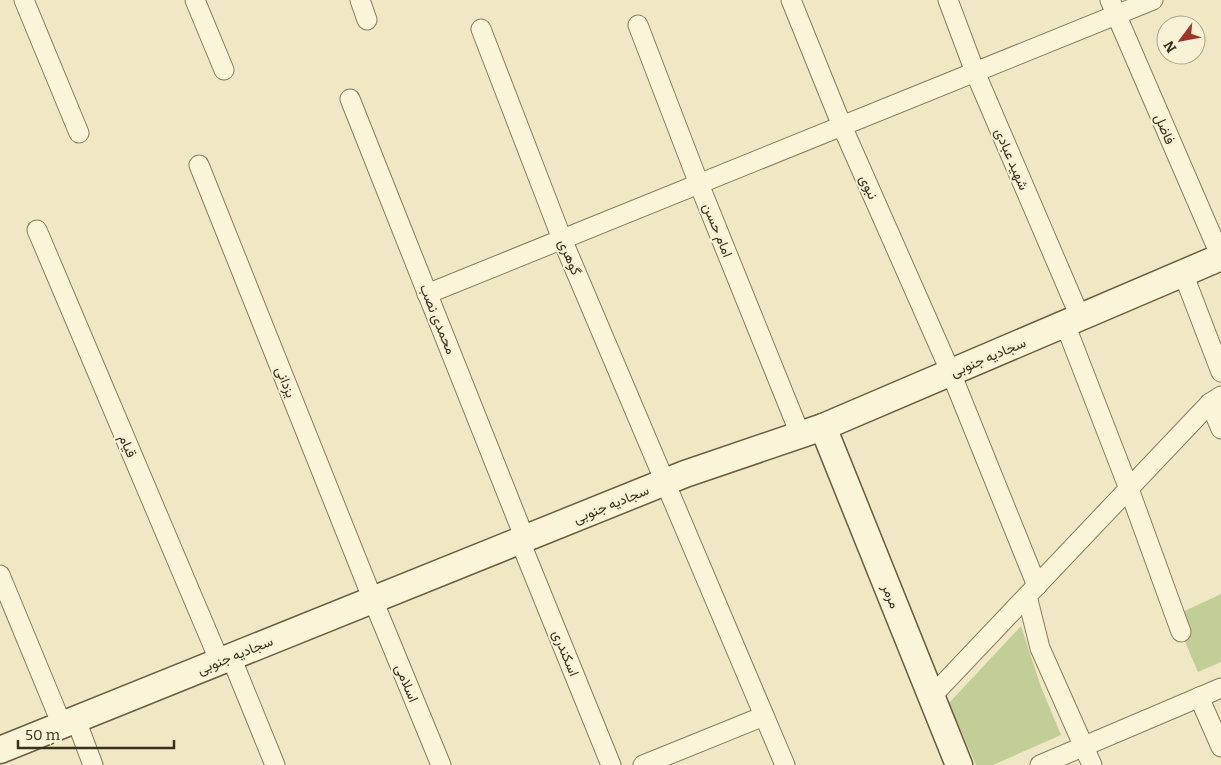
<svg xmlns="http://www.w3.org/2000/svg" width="1221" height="765" font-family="Bitter,Vazirmatn,serif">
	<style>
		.green { fill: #c1ce98 }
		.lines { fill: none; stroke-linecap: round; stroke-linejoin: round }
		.street-casing { stroke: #8b7b5a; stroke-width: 21 }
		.secondary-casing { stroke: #6d5c3d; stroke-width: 29 }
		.street { stroke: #faf4d9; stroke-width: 19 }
		.secondary { stroke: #faf4d9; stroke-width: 26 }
		.labels { text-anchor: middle; stroke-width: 4; stroke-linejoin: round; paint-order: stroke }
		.street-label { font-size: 14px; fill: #3b301f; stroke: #f7f1d5 }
	</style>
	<rect width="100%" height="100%" fill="#f0e8c5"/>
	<g class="green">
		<path d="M1221,594V662L1198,672L1174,616Z"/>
		<path d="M1021,626L1041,687L1061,735L993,765H976L949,703Z"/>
	</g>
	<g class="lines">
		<defs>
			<g id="street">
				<path d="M24,0L79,133"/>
				<path d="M195,0L224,70"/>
				<path d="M360,0L367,20"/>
				<path d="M791,0L842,126L951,373L1037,586"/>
				<path d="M948,0L975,72L1080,317"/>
				<path d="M1110,0L1221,257"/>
				<path d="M638,25L699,184L800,434"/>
				<path d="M481,29L562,239L785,765"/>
				<path d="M350,99L525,539"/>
				<path d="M199,165L373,600L441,765"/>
				<path d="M37,230L220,662"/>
				<path d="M1183,273L1221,372"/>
				<path d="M427,294L1153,0"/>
				<path d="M1065,324L1129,489L1181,632"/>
				<path d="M1210,403L1221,429"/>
				<path d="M520,541L611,765"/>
				<path d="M0,575L62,725"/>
				<path d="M1027,596L1040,648L1092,765"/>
				<path d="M231,657L275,765"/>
				<path d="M931,697L1210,403L1221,396"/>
				<path d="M1199,697L1221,747"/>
				<path d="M76,720L93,765"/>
				<path d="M643,765L764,716"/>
				<path d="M1040,765L1221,688"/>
			</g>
			<g id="secondary">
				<path d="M823,427L959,765"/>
				<path d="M0,750L685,474L823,427L1221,257"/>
			</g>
		</defs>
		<use href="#street" class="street-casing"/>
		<use href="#secondary" class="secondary-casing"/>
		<use href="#street" class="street"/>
		<use href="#secondary" class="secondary"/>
	</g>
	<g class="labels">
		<g class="street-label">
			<text transform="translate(1165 129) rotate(67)" y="5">فاضل</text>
			<text transform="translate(1012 159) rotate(67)" y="5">شهید عبادی</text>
			<text transform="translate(869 187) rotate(66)" y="5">نبوی</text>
			<text transform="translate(718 230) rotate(68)" y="5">امام حسن</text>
			<text transform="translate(570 257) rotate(67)" y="5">گوهری</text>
			<text transform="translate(438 319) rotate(68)" y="5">محمدی نصب</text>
			<text transform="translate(988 357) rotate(-23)" y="5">سجادیه جنوبی</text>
			<text transform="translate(286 382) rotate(68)" y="5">یزدانی</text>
			<text transform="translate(128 446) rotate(67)" y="5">قیام</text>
			<text transform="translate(611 504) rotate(-22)" y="5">سجادیه جنوبی</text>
			<text transform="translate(891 596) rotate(68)" y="5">مرمر</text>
			<text transform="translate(566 653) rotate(68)" y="5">اسکندری</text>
			<text transform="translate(235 655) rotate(-22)" y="5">سجادیه جنوبی</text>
			<text transform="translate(407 683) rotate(67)" y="5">اسلامی</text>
		</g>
	</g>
	<g transform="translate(1181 40) rotate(238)"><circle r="24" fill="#f7f1d5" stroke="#aca48c"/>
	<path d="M0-4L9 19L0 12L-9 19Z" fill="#9c3628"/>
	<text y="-8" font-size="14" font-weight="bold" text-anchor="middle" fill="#3b301f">N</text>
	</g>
	<path d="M18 740v8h156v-8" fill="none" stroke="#3b301f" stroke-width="2.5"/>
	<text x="25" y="740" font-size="15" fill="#3b301f" stroke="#f7f1d5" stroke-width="4" paint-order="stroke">50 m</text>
</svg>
